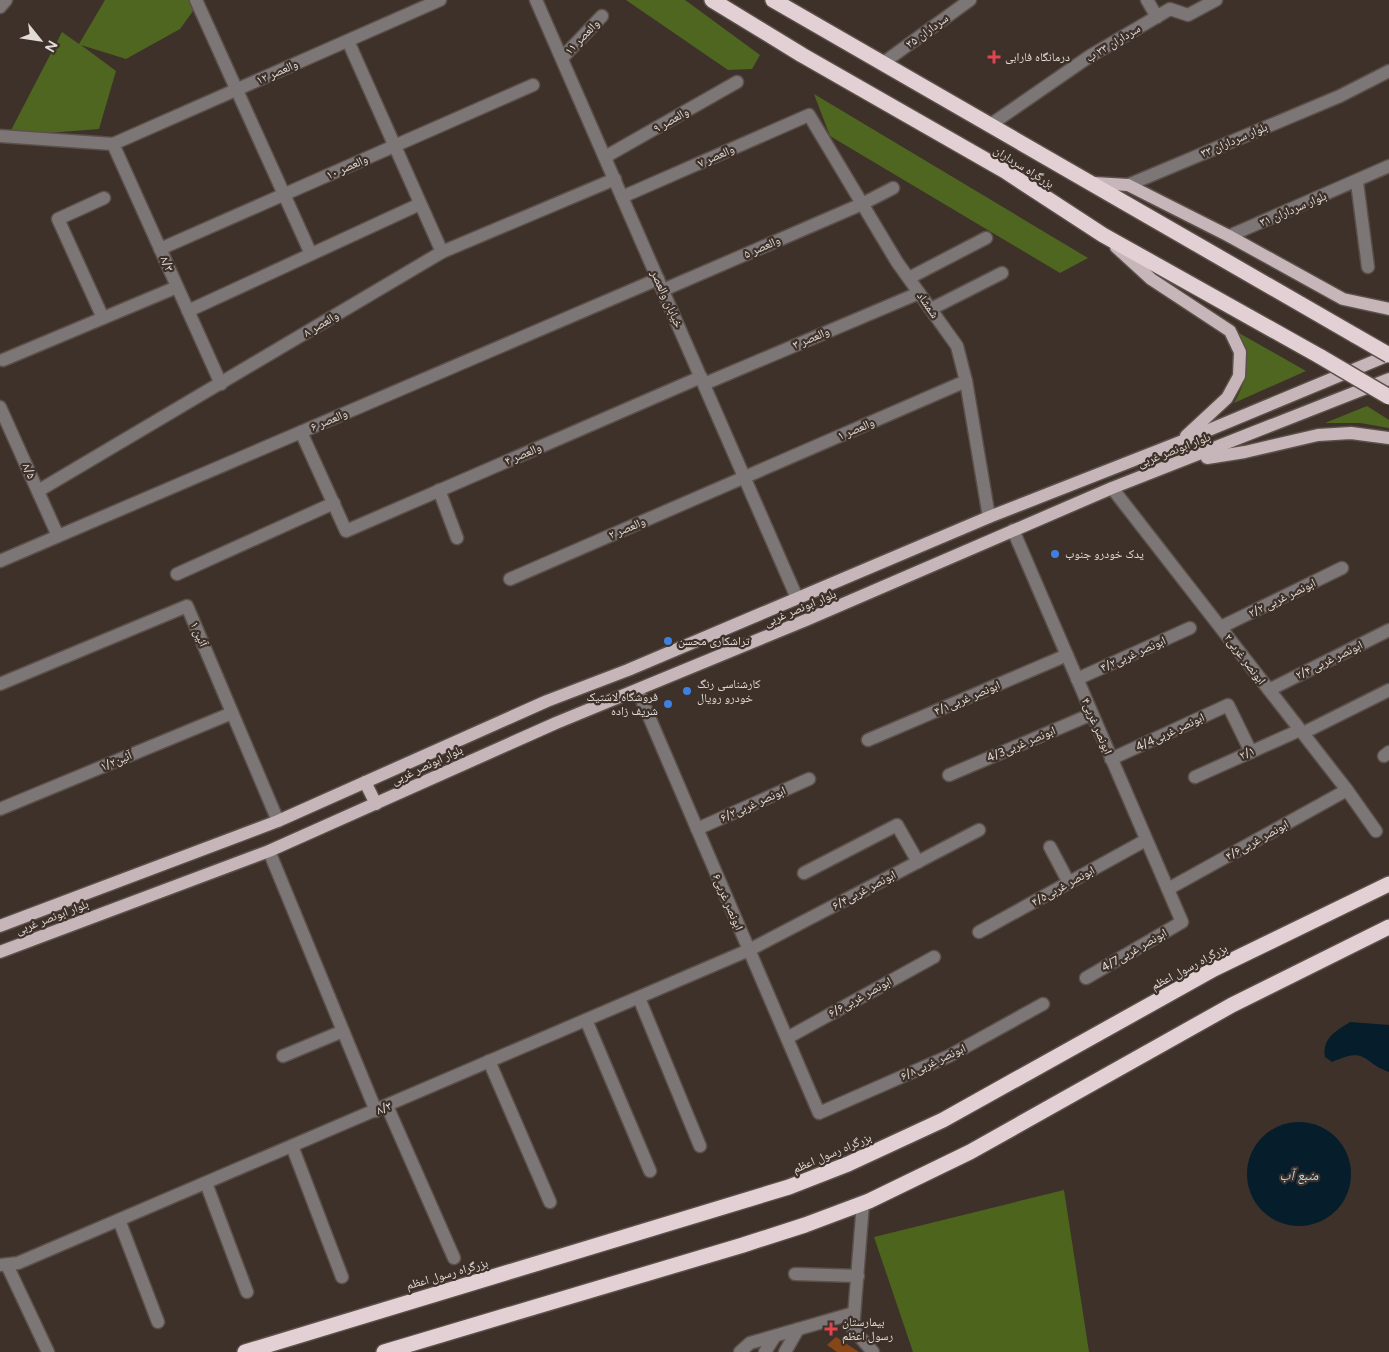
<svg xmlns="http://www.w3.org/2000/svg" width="1389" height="1352" font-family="Figtree,'Noto Naskh Arabic',sans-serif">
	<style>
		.green { fill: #4e6620 }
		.forest { fill: #4c641b }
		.water { fill: #061d2c }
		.building { fill: #854718 }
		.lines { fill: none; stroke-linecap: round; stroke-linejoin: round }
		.minor-casing { stroke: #5b5049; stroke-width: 15 }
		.major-casing { stroke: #5b5049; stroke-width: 15 }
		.highway-casing { stroke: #5b5049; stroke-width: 18 }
		.minor { stroke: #7d7677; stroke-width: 12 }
		.major { stroke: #c6b6b9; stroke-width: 12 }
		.highway { stroke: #e2d0d4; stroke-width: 15 }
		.highway-bridge-casing { stroke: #5b5049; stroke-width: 18; stroke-linecap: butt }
		.highway-bridge { stroke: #e2d0d4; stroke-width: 15 }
		.health-dot { fill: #e0444e; stroke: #3d312a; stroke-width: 2 }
		.shop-dot { fill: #3f7fe0; stroke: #3d312a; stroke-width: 2 }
		.labels { text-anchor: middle; stroke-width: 4.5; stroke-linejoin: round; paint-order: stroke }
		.street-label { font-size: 12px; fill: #e3dbd6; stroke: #3d312a }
		.poi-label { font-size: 12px; fill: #e3dbd6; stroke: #3d312a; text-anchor: start }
		.water-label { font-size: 14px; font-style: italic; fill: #b4d8f2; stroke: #3d312a }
	</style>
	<rect width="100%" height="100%" fill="#3d312a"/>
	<g class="green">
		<path d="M105,0H201L180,29L126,59L81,45L116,71L99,129L8,136L62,32L79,44Z"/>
		<path d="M626,0H685L760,55L752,69L728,70Z"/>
		<path d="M814,94L1088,258L1060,273L830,136Z"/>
		<path d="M1239,333L1306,371L1234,403C1250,374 1249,364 1239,333Z"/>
		<path d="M1367,406L1389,420V428L1360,423H1325Z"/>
	</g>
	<path class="forest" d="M1064,1190L1089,1352H913L874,1237Z"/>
	<g class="water">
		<path d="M1350,1022L1389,1025V1072C1361,1062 1368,1046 1332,1062L1325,1057C1322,1038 1336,1031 1350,1022Z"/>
		<circle cx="1299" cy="1174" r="52"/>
	</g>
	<path class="building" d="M836,1337L859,1352H837L827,1345Z"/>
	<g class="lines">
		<defs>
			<g id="minor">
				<path d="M196,0L311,254"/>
				<path d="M536,0L797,598"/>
				<path d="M1147,0L1157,17"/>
				<path d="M0,7L6,0"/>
				<path d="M348,41L442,252"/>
				<path d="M562,58L602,16"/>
				<path d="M883,63L970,0"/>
				<path d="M990,125L1090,56L1170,9L1188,15L1216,0"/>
				<path d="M0,136L113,144L440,0"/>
				<path d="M113,144L221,384"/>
				<path d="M605,157L737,82"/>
				<path d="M1357,182L1368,267"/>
				<path d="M1128,185L1340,96L1389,71"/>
				<path d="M622,197L809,115L897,262L957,346L966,381L989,517"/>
				<path d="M1229,236L1389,166"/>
				<path d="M160,249L533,85"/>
				<path d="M909,278L986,238"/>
				<path d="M663,290L862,204L893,188"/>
				<path d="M931,309L1002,273"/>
				<path d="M188,311L420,204"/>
				<path d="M103,318L58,219L104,198"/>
				<path d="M3,360L177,287"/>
				<path d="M704,384L919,293"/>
				<path d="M0,407L58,536"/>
				<path d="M301,432L346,531L701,377"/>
				<path d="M1112,488L1347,790L1376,831"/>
				<path d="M439,490L457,538"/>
				<path d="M38,491L442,252L615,179"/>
				<path d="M1013,530L1182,922L1086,978"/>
				<path d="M0,561L658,279"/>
				<path d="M177,574L334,503"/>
				<path d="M510,579L966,381"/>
				<path d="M1221,627L1342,568"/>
				<path d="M1077,679L1190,628"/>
				<path d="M0,684L187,606L278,821"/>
				<path d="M1269,690L1389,630"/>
				<path d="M638,691L819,1113L949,1056L1043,1004"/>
				<path d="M1303,733L1389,690"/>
				<path d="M868,740L1067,655"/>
				<path d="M1384,756L1389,752"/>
				<path d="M1111,759L1228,705L1251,752"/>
				<path d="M949,775L1092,714"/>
				<path d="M1195,777L1300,730"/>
				<path d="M0,809L232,713"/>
				<path d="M697,829L809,779"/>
				<path d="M1050,847L1069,883"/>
				<path d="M269,851L376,1111"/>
				<path d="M804,873L897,825L918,862"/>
				<path d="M1168,889L1347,790"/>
				<path d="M979,932L1146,840"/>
				<path d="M639,998L700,1146"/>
				<path d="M586,1020L650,1171"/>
				<path d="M787,1038L934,957"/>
				<path d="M283,1056L343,1031"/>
				<path d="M489,1061L550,1202"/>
				<path d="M387,1106L454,1258"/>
				<path d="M292,1146L342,1277"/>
				<path d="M206,1183L247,1292"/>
				<path d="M863,1203L853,1329L873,1352"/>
				<path d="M119,1220L158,1322"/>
				<path d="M0,1265L18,1263L749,950L979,830"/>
				<path d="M7,1265L48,1352"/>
				<path d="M795,1274L858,1276"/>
				<path d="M740,1352L750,1343L854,1313"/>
				<path d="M765,1352L775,1336"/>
				<path d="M785,1352L798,1329"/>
			</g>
			<g id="major">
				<path d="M1094,183L1128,185L1229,236L1343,299L1389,309"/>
				<path d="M1116,247L1151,279L1230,331L1240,352L1239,376L1227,398L1186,436"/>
				<path d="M1207,458L1245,452L1318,435L1351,433L1389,438"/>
				<path d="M365,782L376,804"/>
				<path d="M0,926L278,821L547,701L628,670L989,517L1180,442L1389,355"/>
				<path d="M0,952L269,851L556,723L806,620L1112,488L1389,379"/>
			</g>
			<g id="highway">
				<path d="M712,0L802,55L1005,171L1103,235L1321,357"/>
				<path d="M773,0L1356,336"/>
				<path d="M245,1352L789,1187L848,1164L943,1120L1214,969L1389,884"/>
				<path d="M384,1352L743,1245L805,1225L869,1201L970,1152L1232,1005L1389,927"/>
			</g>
		</defs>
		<use href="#minor" class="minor-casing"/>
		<use href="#major" class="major-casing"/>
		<use href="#highway" class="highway-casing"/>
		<use href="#minor" class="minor"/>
		<use href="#major" class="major"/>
		<use href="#highway" class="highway"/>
		<defs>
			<g id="highway-bridge">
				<path d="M1356,336L1389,355"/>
				<path d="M1321,357L1389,397"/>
			</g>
		</defs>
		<use href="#highway-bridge" class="highway-bridge-casing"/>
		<use href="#highway-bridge" class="highway-bridge"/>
	</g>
	<g class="health-dot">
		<path d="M991.5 49.5h5v5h5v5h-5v5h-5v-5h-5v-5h5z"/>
		<path d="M828.5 1321.5h5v5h5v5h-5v5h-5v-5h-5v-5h5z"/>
	</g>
	<g class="shop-dot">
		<circle cx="1055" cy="554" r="5"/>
		<circle cx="668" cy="641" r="5"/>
		<circle cx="687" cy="691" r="5"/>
		<circle cx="668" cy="704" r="5"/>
	</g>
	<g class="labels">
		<g class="street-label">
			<text transform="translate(927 31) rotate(-36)" y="4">سرداران ۳۵</text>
			<text transform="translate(582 37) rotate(-46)" y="4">والعصر ۱۱</text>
			<text transform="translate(1113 43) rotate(-31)" y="4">سرداران ۳۳ ب</text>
			<text transform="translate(277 72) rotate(-24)" y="4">والعصر ۱۲</text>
			<text transform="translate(671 120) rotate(-30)" y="4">والعصر ۹</text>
			<text transform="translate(1234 140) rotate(-23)" y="4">بلوار سرداران ۳۳</text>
			<text transform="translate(716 156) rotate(-24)" y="4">والعصر ۷</text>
			<text transform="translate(347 167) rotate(-24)" y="4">والعصر ۱۰</text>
			<text transform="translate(1024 167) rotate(32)" y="4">بزرگراه سرداران</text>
			<text transform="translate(1293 209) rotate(-23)" y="4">بلوار سرداران ۳۱</text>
			<text transform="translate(762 247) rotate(-24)" y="4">والعصر ۵</text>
			<text transform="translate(167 264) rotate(66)" y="4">۸/۳</text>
			<text transform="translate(667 299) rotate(66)" y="4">خیابان والعصر</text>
			<text transform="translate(928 305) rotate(55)" y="4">شمشاد</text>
			<text transform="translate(321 324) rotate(-31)" y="4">والعصر ۸</text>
			<text transform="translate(811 338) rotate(-23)" y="4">والعصر ۳</text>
			<text transform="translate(329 420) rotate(-23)" y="4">والعصر ۶</text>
			<text transform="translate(856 429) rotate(-23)" y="4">والعصر ۱</text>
			<text transform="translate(1174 450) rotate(-21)" y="4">بلوار ابونصر غربی</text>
			<text transform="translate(523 454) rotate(-23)" y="4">والعصر ۴</text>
			<text transform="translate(29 471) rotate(66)" y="4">۸/۵</text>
			<text transform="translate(627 528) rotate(-23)" y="4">والعصر ۲</text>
			<text transform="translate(1282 598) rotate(-26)" y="4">ابونصر غربی ۲/۲</text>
			<text transform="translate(800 608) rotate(-23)" y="4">بلوار ابونصر غربی</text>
			<text transform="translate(199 634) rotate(67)" y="4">آئین ۱</text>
			<text transform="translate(1133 654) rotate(-24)" y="4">۴/۲ابونصر غربی</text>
			<text transform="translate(1245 659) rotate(53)" y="4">۲ابونصر غربی</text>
			<text transform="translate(1329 660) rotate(-26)" y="4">ابونصر غربی ۲/۴</text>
			<text transform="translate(967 698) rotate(-23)" y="4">۴/۱ابونصر غربی</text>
			<text transform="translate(1097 726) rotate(67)" y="4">۴ابونصر غربی</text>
			<text transform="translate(1170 732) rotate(-25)" y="4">4/4ابونصر غربی</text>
			<text transform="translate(1021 744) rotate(-23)" y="4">4/3ابونصر غربی</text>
			<text transform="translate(1247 753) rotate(-24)" y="4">۲/۱</text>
			<text transform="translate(116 761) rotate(-23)" y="4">۱/۲آئین</text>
			<text transform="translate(427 765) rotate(-25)" y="4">بلوار ابونصر غربی</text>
			<text transform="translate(753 804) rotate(-24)" y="4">۶/۲ابونصر غربی</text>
			<text transform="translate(1257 840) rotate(-29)" y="4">۴/۶ابونصر غربی</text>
			<text transform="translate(1063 886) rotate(-29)" y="4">۴/۵ابونصر غربی</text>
			<text transform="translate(864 890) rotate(-28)" y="4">۶/۴ابونصر غربی</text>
			<text transform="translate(728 902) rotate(67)" y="4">۶ابونصر غربی</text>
			<text transform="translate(52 917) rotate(-21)" y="4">بلوار ابونصر غربی</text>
			<text transform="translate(1134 950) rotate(-30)" y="4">4/7ابونصر غربی</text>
			<text transform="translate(1189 967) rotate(-28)" y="4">بزرگراه رسول اعظم</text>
			<text transform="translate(860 997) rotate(-29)" y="4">۶/۶ابونصر غربی</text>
			<text transform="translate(933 1062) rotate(-25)" y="4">۶/۸ابونصر غربی</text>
			<text transform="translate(384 1108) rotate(-23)" y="4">۸/۳</text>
			<text transform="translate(832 1153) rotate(-23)" y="4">بزرگراه رسول اعظم</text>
			<text transform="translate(447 1274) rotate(-16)" y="4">بزرگراه رسول اعظم</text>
		</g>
		<g class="poi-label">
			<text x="1005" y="61">درمانگاه فارابی</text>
			<text x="1065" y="558">یدک خودرو جنوب</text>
			<text x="678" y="645">تراشکاری محسن</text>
			<text x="697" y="688">کارشناسی رنگ<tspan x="697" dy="14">خودرو رویال</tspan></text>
			<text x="658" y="701" text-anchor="end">فروشگاه لاستیک<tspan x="658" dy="14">شریف زاده</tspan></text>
			<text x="842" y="1326">بیمارستان<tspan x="842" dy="14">رسول اعظم</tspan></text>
		</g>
		<g class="water-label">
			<text x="1299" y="1180">منبع آب</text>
		</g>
	</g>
	<g transform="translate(40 40) rotate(120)" stroke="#3d312a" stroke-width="4" paint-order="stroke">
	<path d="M0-4L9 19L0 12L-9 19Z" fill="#e3dbd6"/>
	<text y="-8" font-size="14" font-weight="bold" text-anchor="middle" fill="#e3dbd6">N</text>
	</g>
</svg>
